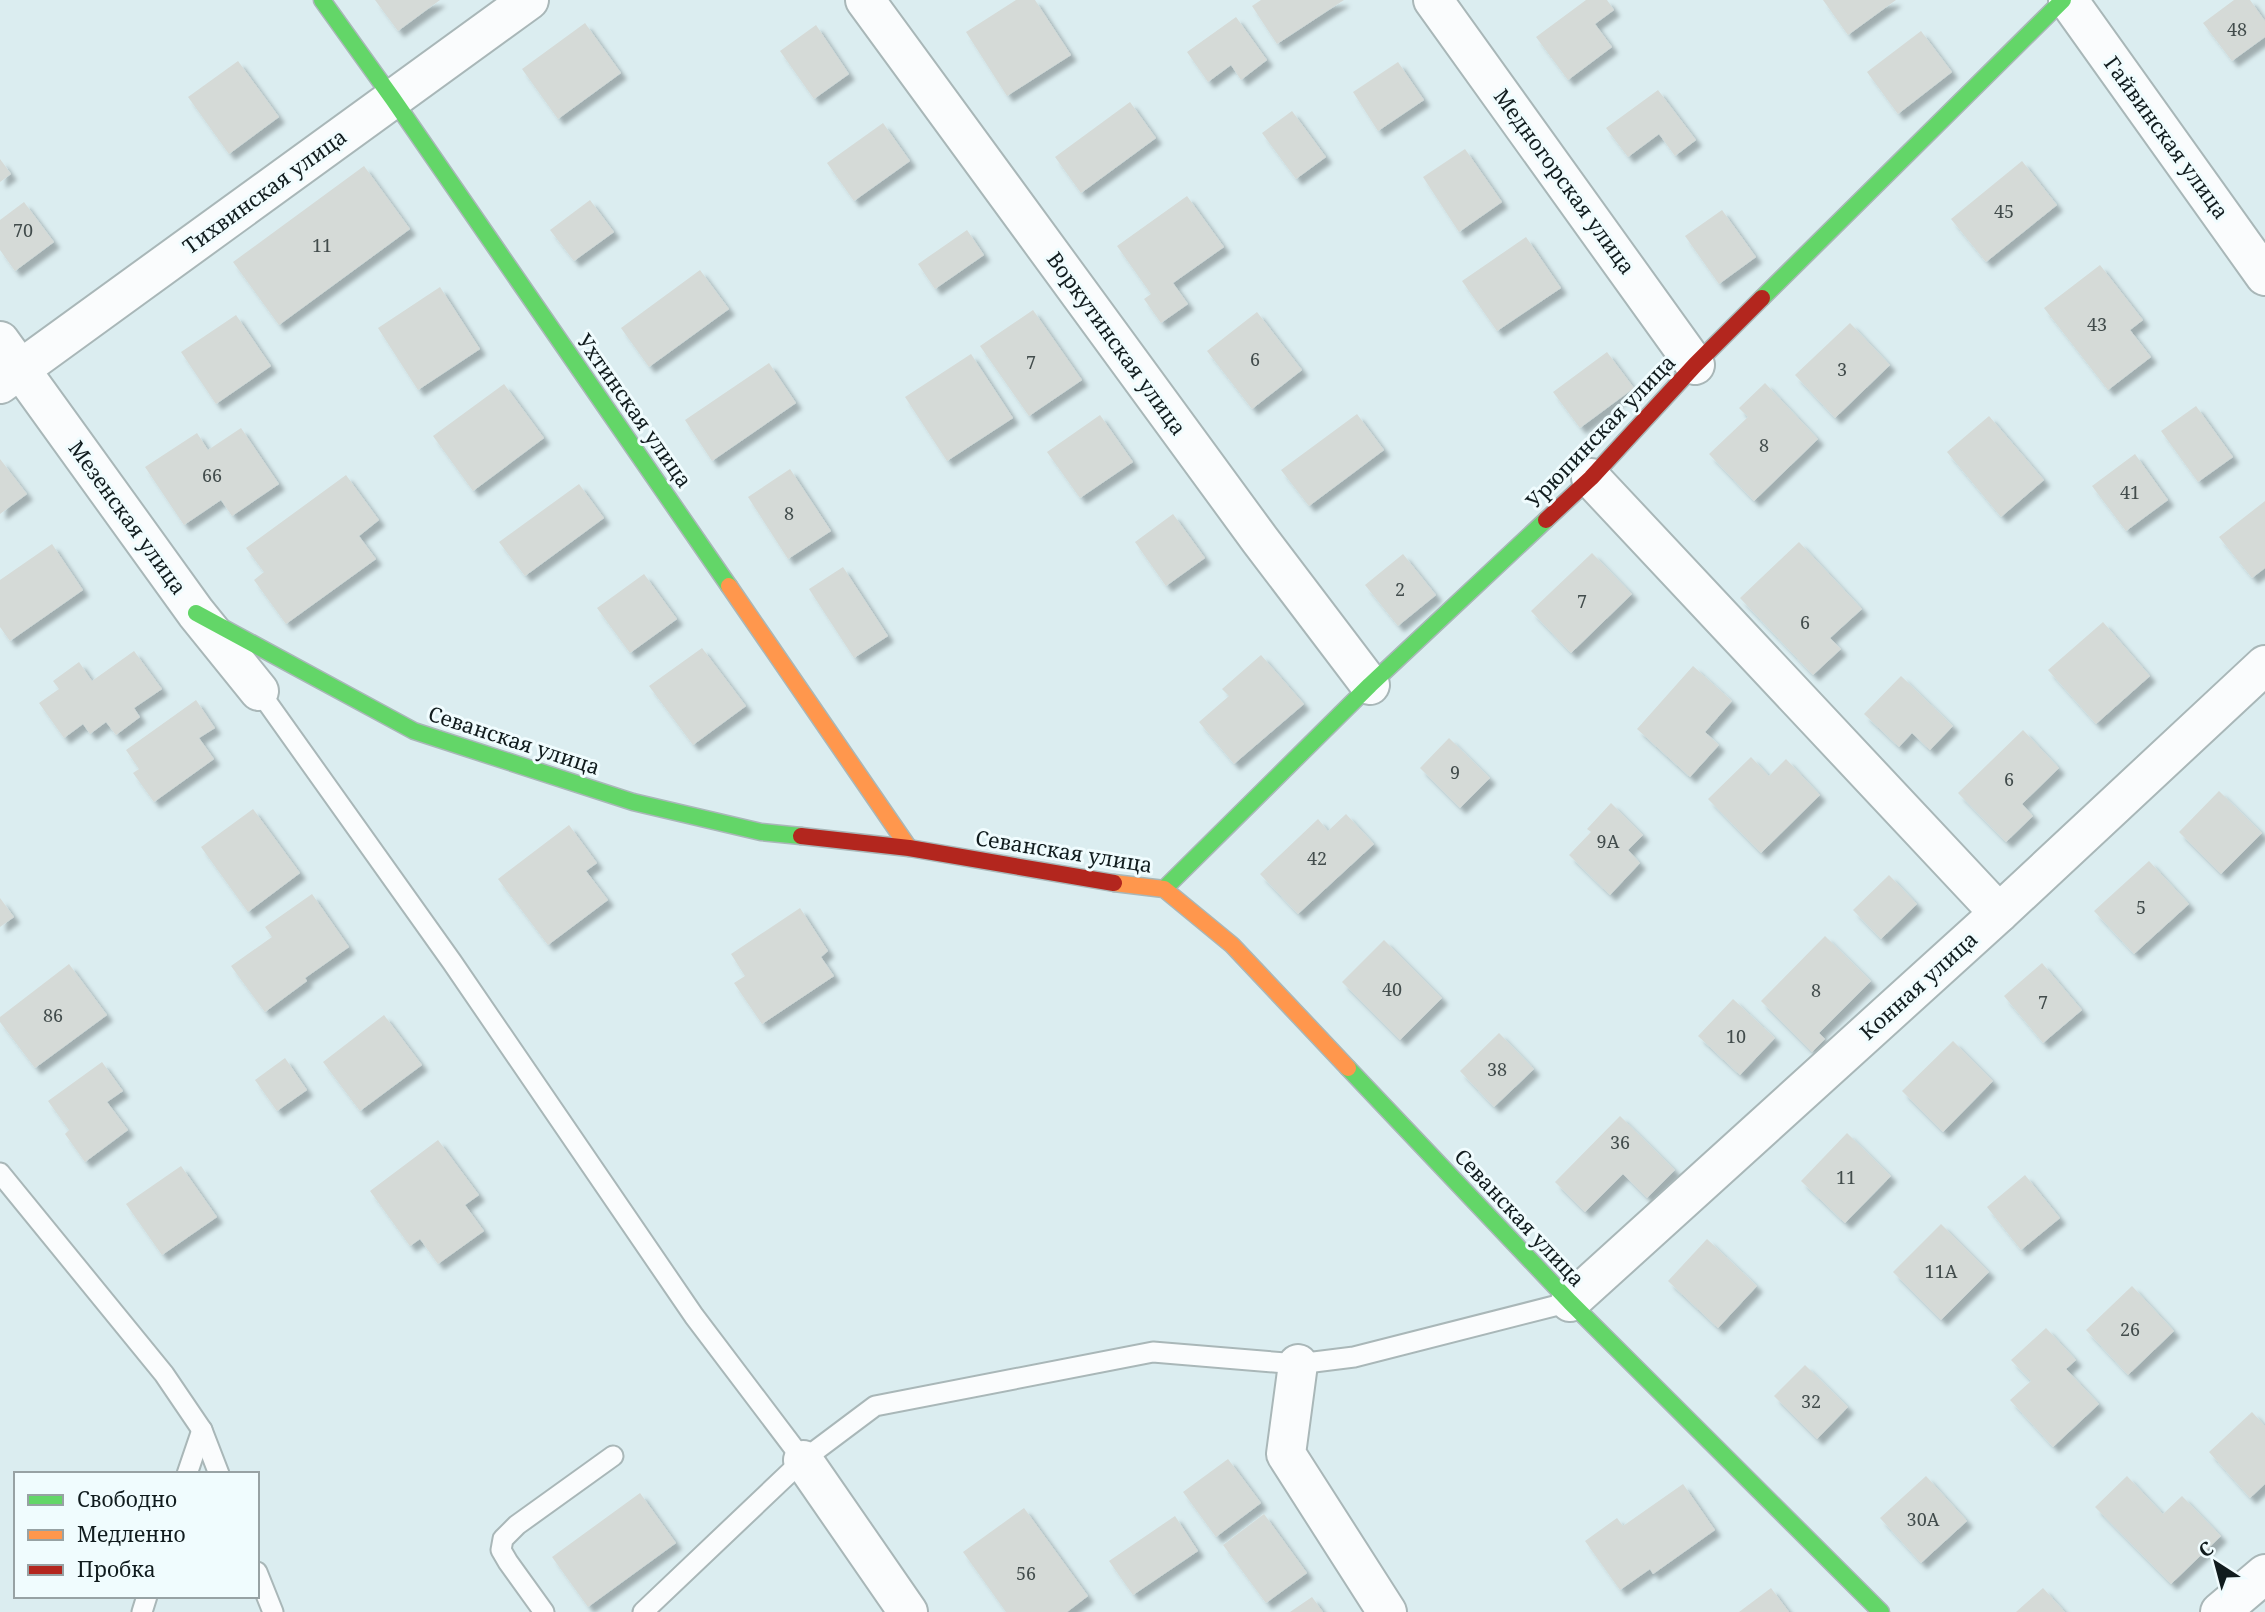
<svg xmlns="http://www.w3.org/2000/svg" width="2265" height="1612" font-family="'Noto Serif',serif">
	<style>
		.building { fill: #d5dad7; filter: url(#shadow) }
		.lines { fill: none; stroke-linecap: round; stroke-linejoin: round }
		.lane-casing { stroke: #a9b7b8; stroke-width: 23 }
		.street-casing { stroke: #a9b7b8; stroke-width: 42 }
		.fast-casing { stroke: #a9b7b8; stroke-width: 19 }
		.slow-casing { stroke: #a9b7b8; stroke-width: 19 }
		.jam-casing { stroke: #a9b7b8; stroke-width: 19 }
		.lane { stroke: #fafcfd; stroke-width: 19 }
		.street { stroke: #fafcfd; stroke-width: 38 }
		.fast { stroke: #63d668; stroke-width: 16 }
		.slow { stroke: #ff974d; stroke-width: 16 }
		.jam { stroke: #b3261e; stroke-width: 16 }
		.labels { text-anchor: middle; stroke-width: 6; stroke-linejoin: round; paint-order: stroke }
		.number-label { font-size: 18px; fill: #424c4c }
		.street-label { font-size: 21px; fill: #111c1e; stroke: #f0fcfe }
	</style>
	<defs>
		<filter id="shadow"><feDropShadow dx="6" dy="6" stdDeviation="2" flood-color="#0004"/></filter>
	</defs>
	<rect width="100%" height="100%" fill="#dbedf0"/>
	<g class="building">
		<path d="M375,0H440L398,31Z"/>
		<path d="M1016,0H1035L1071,55L1007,96L966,32Z"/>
		<path d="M1261,0H1344L1277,44L1252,6Z"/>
		<path d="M1586,0H1607L1614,10L1595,24L1612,47L1568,80L1536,37Z"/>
		<path d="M1823,0H1896L1848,35Z"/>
		<path d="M2234,0H2250L2265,21V37L2232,61L2203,23Z"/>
		<path d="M1236,17L1267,60L1241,80L1231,65L1208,82L1187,52Z"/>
		<path d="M585,23L621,73L558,119L522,69Z"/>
		<path d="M816,25L849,74L814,99L780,51Z"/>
		<path d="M1921,31L1952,72L1898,114L1867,72Z"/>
		<path d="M238,61L279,117L229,154L188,97Z"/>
		<path d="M1398,62L1424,100L1378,131L1353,92Z"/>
		<path d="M1658,90L1696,140L1675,156L1659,134L1628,157L1606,128Z"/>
		<path d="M1130,102L1156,138L1081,193L1055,157Z"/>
		<path d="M1292,111L1326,157L1296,179L1262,133Z"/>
		<path d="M883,123L910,161L854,201L827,163Z"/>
		<path d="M1465,149L1502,202L1459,232L1423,177Z"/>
		<path d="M0,159L11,174L0,182Z"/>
		<path d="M2022,161L2057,205L1986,262L1951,219Z"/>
		<path d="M364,166L410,229L279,325L233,262Z"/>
		<path d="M1187,196L1224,247L1173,283L1188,304L1161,323L1144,299L1151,294L1117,246Z"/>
		<path d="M590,200L614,232L574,261L550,230Z"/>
		<path d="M24,202L54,242L15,271L0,250V220Z"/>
		<path d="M1722,210L1756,257L1719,284L1685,236Z"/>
		<path d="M967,230L984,255L935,289L918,264Z"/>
		<path d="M1526,237L1561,288L1497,331L1462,281Z"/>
		<path d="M2100,265L2143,320L2130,330L2151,357L2108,390L2044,308Z"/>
		<path d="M700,270L729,309L649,367L621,328Z"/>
		<path d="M440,287L480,349L418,390L378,328Z"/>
		<path d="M1033,310L1082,380L1029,416L980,346Z"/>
		<path d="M1257,312L1302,370L1252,409L1207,351Z"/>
		<path d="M236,315L271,366L216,404L181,352Z"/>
		<path d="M1850,323L1890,365L1835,418L1795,375Z"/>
		<path d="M1607,352L1634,388L1580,428L1553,392Z"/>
		<path d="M971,354L1013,418L947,461L905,397Z"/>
		<path d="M769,363L796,403L712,461L685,420Z"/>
		<path d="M1765,383L1818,439L1754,501L1709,454L1748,417L1739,408Z"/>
		<path d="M504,384L544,438L473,491L433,436Z"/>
		<path d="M2196,406L2233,457L2198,482L2161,431Z"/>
		<path d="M1357,414L1384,450L1309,506L1281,470Z"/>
		<path d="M1100,415L1133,462L1080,498L1047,452Z"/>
		<path d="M1989,416L2044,480L2001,517L1947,452Z"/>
		<path d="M241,428L279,484L232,516L221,500L184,525L145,467L197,433L208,450Z"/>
		<path d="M2135,454L2168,500L2126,531L2092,486Z"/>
		<path d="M0,459L27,494L0,514Z"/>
		<path d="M790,469L831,531L788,559L748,497Z"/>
		<path d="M346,475L379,520L359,536L376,559L286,624L254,580L264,572L246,548Z"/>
		<path d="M579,484L604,518L525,576L499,542Z"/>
		<path d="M2265,501V568L2252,578L2219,537Z"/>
		<path d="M1173,514L1205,558L1166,586L1135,542Z"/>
		<path d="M1799,542L1862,609L1830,638L1841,649L1813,675L1740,598Z"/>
		<path d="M52,544L83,590L10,641L0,627V580Z"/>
		<path d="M1592,553L1632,594L1571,653L1531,611Z"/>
		<path d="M1403,554L1436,595L1398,626L1365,585Z"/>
		<path d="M843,567L888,636L854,658L809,589Z"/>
		<path d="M644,574L677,619L630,653L597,608Z"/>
		<path d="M2103,622L2150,676L2096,724L2048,670Z"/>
		<path d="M702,648L746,706L693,745L649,686Z"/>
		<path d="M134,651L162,689L134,708L140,717L116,735L106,722L90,734L83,724L64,738L39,703L59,689L53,681L79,662L92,681Z"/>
		<path d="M1261,655L1304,704L1234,764L1199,722L1229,696L1222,689Z"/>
		<path d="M1693,666L1732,701L1705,732L1719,745L1690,777L1637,729Z"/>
		<path d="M1901,676L1953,726L1930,750L1912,733L1899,747L1864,714Z"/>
		<path d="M196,700L215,728L199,738L214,759L154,802L133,773L139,769L126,750Z"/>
		<path d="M2023,730L2059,768L2022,804L2033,816L2006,842L1958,793Z"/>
		<path d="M1449,738L1490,778L1460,808L1420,768Z"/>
		<path d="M1751,757L1769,776L1786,759L1820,795L1761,853L1708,799Z"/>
		<path d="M2219,791L2262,833L2221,874L2179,832Z"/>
		<path d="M1611,803L1643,835L1628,850L1640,863L1610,895L1569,855L1591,832L1587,829Z"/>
		<path d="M253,809L300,873L248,912L201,847Z"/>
		<path d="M1346,814L1374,844L1298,914L1260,874L1318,819L1328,831Z"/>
		<path d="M569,825L597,863L586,871L608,900L548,945L498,879Z"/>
		<path d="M2149,861L2189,904L2134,954L2094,911Z"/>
		<path d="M1889,875L1917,904L1881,939L1853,910Z"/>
		<path d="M312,894L349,947L305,978L307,981L265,1012L231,966L272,937L265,927Z"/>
		<path d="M0,898L14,917L0,927Z"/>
		<path d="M800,908L828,951L821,957L834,976L762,1024L734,983L745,976L731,954Z"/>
		<path d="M1825,936L1871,981L1819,1033L1825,1039L1812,1052L1761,1001Z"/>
		<path d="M1384,940L1442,998L1400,1040L1342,982Z"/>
		<path d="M2042,963L2082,1010L2043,1043L2004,996Z"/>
		<path d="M69,964L107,1015L35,1068L0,1022V1017Z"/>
		<path d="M1733,999L1775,1038L1740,1075L1698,1036Z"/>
		<path d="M384,1015L422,1065L360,1111L323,1062Z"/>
		<path d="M1499,1033L1534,1069L1494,1107L1460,1071Z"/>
		<path d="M1953,1041L1993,1081L1943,1132L1902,1091Z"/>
		<path d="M285,1058L307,1090L277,1111L255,1080Z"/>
		<path d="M102,1062L123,1091L107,1102L128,1130L85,1162L65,1134L69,1130L48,1101Z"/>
		<path d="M1620,1116L1675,1170L1647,1198L1623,1174L1585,1212L1555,1182Z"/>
		<path d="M1847,1133L1891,1176L1845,1223L1801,1181Z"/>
		<path d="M438,1140L479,1195L465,1205L484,1231L438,1264L420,1239L410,1246L370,1191Z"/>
		<path d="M181,1166L217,1217L162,1255L126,1204Z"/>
		<path d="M2025,1175L2060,1218L2021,1250L1987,1207Z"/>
		<path d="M1941,1224L1989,1272L1941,1320L1893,1272Z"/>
		<path d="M1707,1239L1757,1286L1718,1328L1668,1281Z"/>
		<path d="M2132,1286L2174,1331L2128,1375L2086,1330Z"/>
		<path d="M2046,1328L2076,1360L2066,1369L2099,1404L2053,1447L2010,1400L2031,1381L2011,1360Z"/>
		<path d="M1805,1365L1848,1407L1817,1439L1774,1396Z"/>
		<path d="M2252,1412L2265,1426V1484L2250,1498L2209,1452Z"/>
		<path d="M1228,1459L1261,1503L1216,1537L1183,1492Z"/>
		<path d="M1926,1476L1967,1521L1921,1563L1880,1518Z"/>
		<path d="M2127,1476L2163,1514L2182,1496L2221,1536L2171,1584L2095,1507Z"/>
		<path d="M1683,1484L1715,1530L1653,1574L1650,1569L1620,1590L1585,1541L1617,1518L1623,1526Z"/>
		<path d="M640,1493L676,1543L588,1607L552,1557Z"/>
		<path d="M1024,1508L1088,1596L1067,1612H1006L963,1552Z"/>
		<path d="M1264,1514L1307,1573L1266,1603L1223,1545Z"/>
		<path d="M1175,1516L1198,1551L1133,1595L1109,1561Z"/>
		<path d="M1771,1588L1789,1612H1739Z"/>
		<path d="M2043,1588L2065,1612H2016Z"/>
		<path d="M1312,1597L1323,1612H1290Z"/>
	</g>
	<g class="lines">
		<defs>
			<g id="lane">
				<path d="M259,691L452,962L694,1316L803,1460"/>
				<path d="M0,1173L164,1374L202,1430L219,1474"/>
				<path d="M187,1474L202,1430"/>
				<path d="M257,1572L273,1612"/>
				<path d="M142,1612L147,1596"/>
				<path d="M544,1612L508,1562L501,1550L503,1539L517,1525L613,1456"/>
				<path d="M643,1612L803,1460L875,1406L1153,1352L1298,1364L1354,1357L1570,1302"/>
			</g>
			<g id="street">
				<path d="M865,0L1260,540L1370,685"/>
				<path d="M1433,0L1695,365"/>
				<path d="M2068,0L2265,276"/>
				<path d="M0,341L196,613L259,691"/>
				<path d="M0,384L529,0"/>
				<path d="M1591,478L1999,913"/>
				<path d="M1570,1302L1999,913L2265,665"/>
				<path d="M1298,1364L1286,1454L1387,1612"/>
				<path d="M803,1460L908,1612"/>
				<path d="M2220,1612L2265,1574"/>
			</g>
			<g id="fast">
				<path d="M322,0L393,99L729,586"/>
				<path d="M1762,298L2063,0"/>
				<path d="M196,613L414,731L633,802L761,832L801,836"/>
				<path d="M1164,889L1370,685L1546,520"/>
				<path d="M1348,1068L1570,1302L1881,1612"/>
			</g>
			<g id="slow">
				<path d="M729,586L909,848"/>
				<path d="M1114,883L1164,889L1232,945L1348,1068"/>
			</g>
			<g id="jam">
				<path d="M1546,520L1591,478L1695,365L1762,298"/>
				<path d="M801,836L909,848L1114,883"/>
			</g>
		</defs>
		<use href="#lane" class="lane-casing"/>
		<use href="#street" class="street-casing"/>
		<use href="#fast" class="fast-casing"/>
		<use href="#slow" class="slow-casing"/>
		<use href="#jam" class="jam-casing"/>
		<use href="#lane" class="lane"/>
		<use href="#street" class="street"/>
		<use href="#fast" class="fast"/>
		<use href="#slow" class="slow"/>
		<use href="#jam" class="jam"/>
	</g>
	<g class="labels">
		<g class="number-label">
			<text x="2237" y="36">48</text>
			<text x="2004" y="218">45</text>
			<text x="23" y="237">70</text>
			<text x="322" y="252">11</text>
			<text x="2097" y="331">43</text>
			<text x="1255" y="366">6</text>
			<text x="1031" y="369">7</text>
			<text x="1842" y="376">3</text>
			<text x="1764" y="452">8</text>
			<text x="212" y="482">66</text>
			<text x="2130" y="499">41</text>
			<text x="789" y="520">8</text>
			<text x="1400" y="596">2</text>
			<text x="1582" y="608">7</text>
			<text x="1805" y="629">6</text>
			<text x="1455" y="779">9</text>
			<text x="2009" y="786">6</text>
			<text x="1608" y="848">9А</text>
			<text x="1317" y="865">42</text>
			<text x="2141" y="914">5</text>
			<text x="1392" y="996">40</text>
			<text x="1816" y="997">8</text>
			<text x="2043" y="1009">7</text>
			<text x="53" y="1022">86</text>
			<text x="1736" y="1043">10</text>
			<text x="1497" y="1076">38</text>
			<text x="1620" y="1149">36</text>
			<text x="1846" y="1184">11</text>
			<text x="1941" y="1278">11А</text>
			<text x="2130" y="1336">26</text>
			<text x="1811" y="1408">32</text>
			<text x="1923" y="1526">30А</text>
			<text x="1026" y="1580">56</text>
		</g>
		<g class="street-label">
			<text transform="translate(2166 138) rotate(54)" y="7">Гайвинская улица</text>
			<text transform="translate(1564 182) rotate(54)" y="7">Медногорская улица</text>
			<text transform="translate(265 192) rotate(-36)" y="7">Тихвинская улица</text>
			<text transform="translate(1116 344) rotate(54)" y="7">Воркутинская улица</text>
			<text transform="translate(634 411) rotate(55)" y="7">Ухтинская улица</text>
			<text transform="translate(1601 432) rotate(-46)" y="7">Урюпинская улица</text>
			<text transform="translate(127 518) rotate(54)" y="7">Мезенская улица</text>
			<text transform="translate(514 741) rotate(18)" y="7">Севанская улица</text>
			<text transform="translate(1064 852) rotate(9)" y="7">Севанская улица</text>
			<text transform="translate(1919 986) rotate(-42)" y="7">Конная улица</text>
			<text transform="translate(1519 1218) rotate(47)" y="7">Севанская улица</text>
		</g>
	</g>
	<rect x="14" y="1472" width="245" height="126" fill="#f0fcfe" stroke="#97a2a4" stroke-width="2"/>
	<rect x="28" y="1495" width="35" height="10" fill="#63d668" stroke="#97a2a4" stroke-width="2"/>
	<text x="77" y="1507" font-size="21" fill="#111c1e">Свободно</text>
	<rect x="28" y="1530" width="35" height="10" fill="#ff974d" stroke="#97a2a4" stroke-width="2"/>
	<text x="77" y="1542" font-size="21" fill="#111c1e">Медленно</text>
	<rect x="28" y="1565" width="35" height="10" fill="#b3261e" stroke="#97a2a4" stroke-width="2"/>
	<text x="77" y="1577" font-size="21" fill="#111c1e">Пробка</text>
	<g transform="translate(2216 1563) rotate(324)" stroke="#f0fcfe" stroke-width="5" paint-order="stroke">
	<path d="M0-5L12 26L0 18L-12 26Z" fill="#111c1e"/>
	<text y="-10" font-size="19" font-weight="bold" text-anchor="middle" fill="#111c1e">С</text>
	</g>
</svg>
